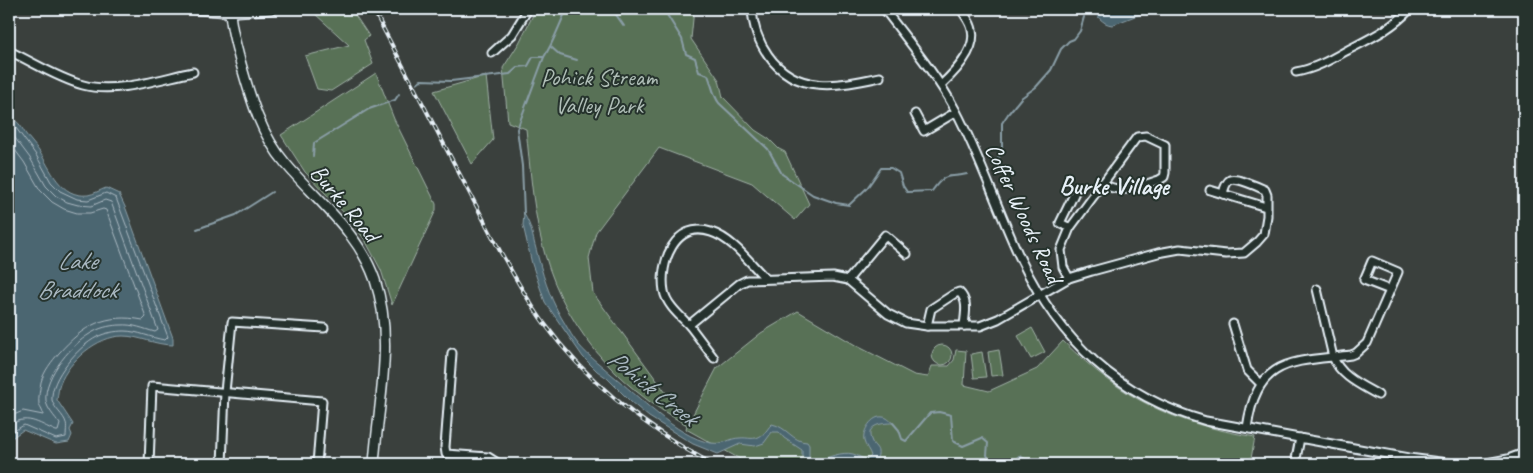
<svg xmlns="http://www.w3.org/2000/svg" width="1533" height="473" font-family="Caveat,sans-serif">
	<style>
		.green { fill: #597156; stroke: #a0b1a7 }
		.water { fill: #4c6671; stroke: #8a9ea7 }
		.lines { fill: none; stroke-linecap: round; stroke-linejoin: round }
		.shore { stroke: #aab9c2; stroke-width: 1 }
		.stream { stroke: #8a9ea7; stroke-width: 2 }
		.minor-casing { stroke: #e8f1f8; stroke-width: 11 }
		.major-casing { stroke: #e8f1f8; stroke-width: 12 }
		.minor { stroke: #26332d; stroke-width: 7 }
		.major { stroke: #26332d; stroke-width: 9 }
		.rail-casing { stroke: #e8f1f8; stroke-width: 4 }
		.rail { stroke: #26332d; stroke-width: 2; stroke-dasharray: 5.5; stroke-linecap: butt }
		.labels { text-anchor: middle; stroke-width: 4; stroke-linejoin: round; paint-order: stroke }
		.park-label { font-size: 24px; fill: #afbeb7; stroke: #26332d }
		.street-label { font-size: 24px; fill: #e8f1f8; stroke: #26332d }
		.neighbourhood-label { font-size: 25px; font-weight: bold; fill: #e8f1f8; stroke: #26332d }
		.water-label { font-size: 25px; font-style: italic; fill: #aab9c2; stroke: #26332d }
	</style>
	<rect width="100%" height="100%" fill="#3a403d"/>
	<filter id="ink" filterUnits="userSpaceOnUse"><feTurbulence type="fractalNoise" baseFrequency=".02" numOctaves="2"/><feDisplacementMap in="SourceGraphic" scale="10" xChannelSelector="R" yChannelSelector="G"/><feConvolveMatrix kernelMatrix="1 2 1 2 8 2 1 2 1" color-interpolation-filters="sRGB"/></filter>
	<g filter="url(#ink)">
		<g class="green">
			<path d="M328,9H351L369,36L364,40L373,64L331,91L317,89L305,56L349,45L314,13Z"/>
			<path d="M536,9H694L691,39L719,80L723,97L755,130L769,139L779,149L785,152L809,204L795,220L752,183L659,148L596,232L589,258L593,293L685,419L690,420L717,368L761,333L798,311L857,346L914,375L928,377L932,366H949L954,360L956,350L966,351L964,385L989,391L1037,369L1063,341C1124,400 1172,423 1255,437L1250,464L738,463L740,459L686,429L687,425C614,386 559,321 541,239C532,203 530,165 526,129L508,122L503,68L519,43Z"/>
			<path d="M376,73L394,119L436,204V210L392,305L381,270L365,240L346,215L305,172L281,135Z"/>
			<path d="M486,76L493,140L472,164L434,91Z"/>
			<path d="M1032,328L1045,352L1031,359L1018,336Z"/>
			<circle cx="942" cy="355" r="10"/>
			<path d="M999,350L1003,375L991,376L988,352Z"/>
			<path d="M982,352L986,377L974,378L971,354Z"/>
		</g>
		<g class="water">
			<path d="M1091,9H1153L1112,25C1102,24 1097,15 1091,9Z"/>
			<path d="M9,118C17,119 21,126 25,133C29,139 35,145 39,151C51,169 60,198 88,195C94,194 100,190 106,188L119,194L126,209L173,338V345C155,345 139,336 123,336C97,336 69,361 60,384C58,389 58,395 57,400L73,424L70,430L72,435L69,442L56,444L23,430L9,440Z"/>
			<path d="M524,214C532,227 532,235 536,249C542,273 549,296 561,317C566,325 570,333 575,340C585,354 599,363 611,374C639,396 675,436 711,443C725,445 729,438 740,438C748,437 754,441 762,435C766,433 768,427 772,424C787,427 793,442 807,442L809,445V457L811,460L816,461C827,458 842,451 853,454C858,455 862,459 867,460L871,456C870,451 865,446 864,441C862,431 872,415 883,417C887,417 890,421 893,423C881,423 864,425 872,442C874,446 878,448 878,452C879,456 875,461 874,464H857L846,460L830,464H811L805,460L802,455V450L784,438L779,432H772L764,443L755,446L740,444L718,454L693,444L649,417L631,402L607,378L597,371L583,357L545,302L532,264L523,225Z"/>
		</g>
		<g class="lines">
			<g class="shore">
				<path d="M9,123L16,128L36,155L51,182L60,191L77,199L88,200L106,193L116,198L168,337L165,340C151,338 138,331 124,331C116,331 104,333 97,337C79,346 50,378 52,400C54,409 64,415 66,423C67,424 66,435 66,437L56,439L24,425L9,434"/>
				<path d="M9,130L30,158L46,186L56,196L67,202L78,205L91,206L105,200L111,202L158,330L155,332C144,329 133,324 121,325C113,325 102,327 95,331C74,341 43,376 46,401C47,409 55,417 60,424L58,431H56C38,423 26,413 9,426"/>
				<path d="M9,142L24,162L40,190L52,202L64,209L77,213H90L103,209L106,210L146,317L143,320C105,313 84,325 59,353C52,361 44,371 41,382C40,389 38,398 39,405C41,409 43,411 43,415L23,411L9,417"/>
			</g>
			<g class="stream">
				<path d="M612,9L624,26"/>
				<path d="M664,10L682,39L686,54L695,58L699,72L708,75C712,85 713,95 719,103L768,149L782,174L813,195L836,203L849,205L867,188L881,168H891L899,173L903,186L907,192L932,191C946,171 947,179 967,174"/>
				<path d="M551,47L560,55L577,60"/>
				<path d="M417,83L421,80L451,81L510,74L518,67L528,66L533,57H544"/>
				<path d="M313,156L314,143L369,109L395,100L399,94"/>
				<path d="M993,165L1002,153V123L1008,114L1021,98L1036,87L1051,70L1061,49L1069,41L1074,39L1080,31L1084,17"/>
				<path d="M524,214L522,166L517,129L544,57C554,42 559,25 567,9"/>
				<path d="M197,229L236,215L272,192"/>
				<path d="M893,423L899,430L902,439L906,441L930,413L939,412L951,415L953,441L963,446L982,438L988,443L987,455L992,464"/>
				<path d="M1011,464L1019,456L1025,459L1028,464"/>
			</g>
			<defs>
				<g id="minor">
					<path d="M752,9C753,26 758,41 768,55C796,95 838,86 880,77"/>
					<path d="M884,9C909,42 936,74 956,111C981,159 998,211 1021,260C1060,341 1118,396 1206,421L1409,458L1455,464"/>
					<path d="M9,51C33,62 57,78 83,85C116,94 159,79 193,72"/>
					<path d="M492,53L512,35L528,9"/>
					<path d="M1296,72C1314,69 1330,60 1346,51C1369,39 1392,29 1410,9"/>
					<path d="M941,85C954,73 977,49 972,30C971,22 965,16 961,9"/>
					<path d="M915,114L924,131L956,112"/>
					<path d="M1210,190L1266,207"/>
					<path d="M1070,228L1060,223L1076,190"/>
					<path d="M1069,278L1063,267L1061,250L1070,228L1137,137L1146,136L1165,145V173L1164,177L1159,180C1139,186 1122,196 1102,183"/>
					<path d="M766,279C750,263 733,239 711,232C675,220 659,263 664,291C666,304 680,316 689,325L739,284L747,280L833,277L848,280L888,314L906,323L927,326H980L998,319L1069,278L1092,271L1158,253L1180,249L1226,254L1244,253L1257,242L1264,234L1267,216V195L1265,190C1259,187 1236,177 1230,180C1226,182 1224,189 1223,194"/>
					<path d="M848,280L885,235L907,254"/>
					<path d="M1317,289L1333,357C1341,377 1361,385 1378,395"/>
					<path d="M1233,324L1247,370L1261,384"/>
					<path d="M689,325L714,358"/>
					<path d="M927,326L931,309L954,294L959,292C969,301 965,314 964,326"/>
					<path d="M452,353L445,447L446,454L488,457L499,464"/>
					<path d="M1247,428C1257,357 1292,362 1351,355L1356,353L1367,343L1398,272L1372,261L1364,280L1390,290"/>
					<path d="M149,464L152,386L322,401L317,464"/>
					<path d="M222,464L225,392L232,322L324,328"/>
					<path d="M1295,464L1300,438"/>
					<path d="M1481,464L1508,459L1524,453"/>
				</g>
				<g id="major">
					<path d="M192,9L230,12L272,9"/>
					<path d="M230,9C230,25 235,41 239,57C250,96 259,132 286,164C318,202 358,231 375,280C395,340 378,403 374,464"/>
				</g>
			</defs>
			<use href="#minor" class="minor-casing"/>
			<use href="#major" class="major-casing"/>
			<use href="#minor" class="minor"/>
			<use href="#major" class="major"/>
			<defs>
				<path id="rail" d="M373,9L500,251C514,275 527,300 544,323C588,384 646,428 712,464"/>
			</defs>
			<use href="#rail" class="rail-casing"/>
			<use href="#rail" class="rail"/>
		</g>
	</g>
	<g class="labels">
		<g class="park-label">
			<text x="599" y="85">Pohick Stream<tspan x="599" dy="28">Valley Park</tspan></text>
		</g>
		<g class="street-label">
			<text transform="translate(345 203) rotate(50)" y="8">Burke Road</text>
			<text transform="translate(1024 213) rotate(65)" y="8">Coffer Woods Road</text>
		</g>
		<g class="neighbourhood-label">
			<text x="1114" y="194">Burke Village</text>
		</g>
		<g class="water-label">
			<text x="77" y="269">Lake<tspan x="77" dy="29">Braddock</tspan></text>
			<text transform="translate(653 387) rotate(38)" y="9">Pohick Creek</text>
		</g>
	</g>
	<rect width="1533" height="473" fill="none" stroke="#26332d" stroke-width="30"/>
	<rect x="15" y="15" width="1503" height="443" fill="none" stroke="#e8f1f8" stroke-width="2" filter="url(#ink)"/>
</svg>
